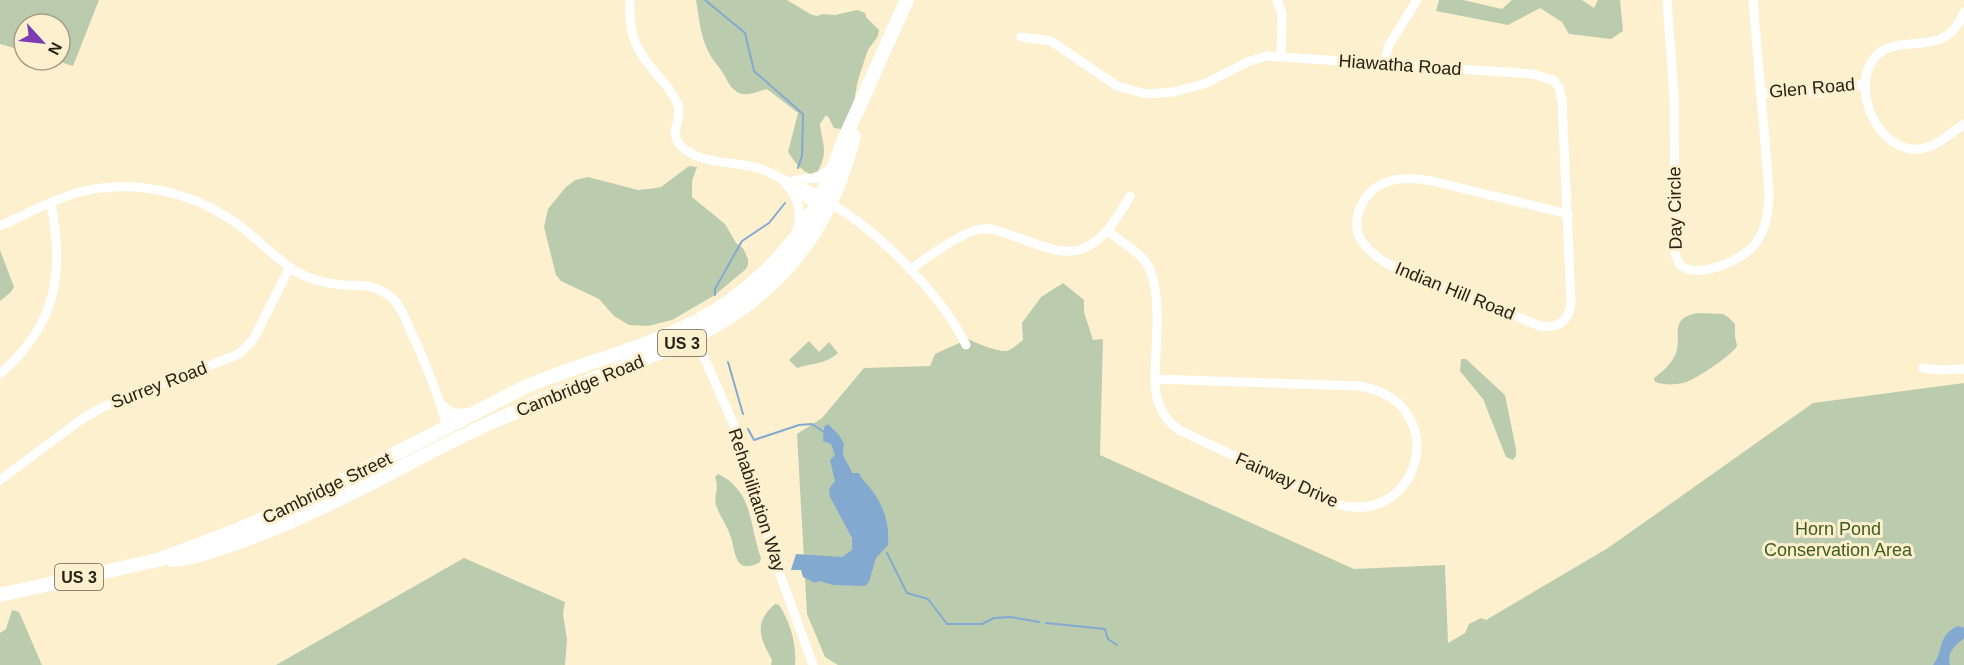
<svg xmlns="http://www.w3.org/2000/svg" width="1964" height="665" font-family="Helvetica,sans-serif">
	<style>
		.green { fill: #bbccae }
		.water { fill: #84a9d0 }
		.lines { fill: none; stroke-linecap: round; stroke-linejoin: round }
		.stream { stroke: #84a9d0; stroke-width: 2 }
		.minor { stroke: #fff; stroke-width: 9 }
		.highway { stroke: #fff; stroke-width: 14 }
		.labels { text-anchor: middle; stroke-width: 6; stroke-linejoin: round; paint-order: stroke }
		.shield { fill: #fdf0cf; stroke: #67604e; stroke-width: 1.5 }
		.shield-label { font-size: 16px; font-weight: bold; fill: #272216 }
		.street-label { font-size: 18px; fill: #272216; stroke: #fdf0cf }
		.park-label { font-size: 18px; fill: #3d5d1c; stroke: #fdf0cf }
	</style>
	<rect width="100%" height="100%" fill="#fdf0cf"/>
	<g class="green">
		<path d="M0,0H99L73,66L54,60H60V24H24V51L0,44Z"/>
		<path d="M696,0H787L810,14L817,16L822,14L835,15L857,10L865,13L866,17L879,30C879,38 872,43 868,50C865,58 862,68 859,77C854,92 855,119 841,129L834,128L829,118L826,115L820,124C822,144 829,150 818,171L810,174C799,169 794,161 788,152L798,113L767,89C758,91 748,97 739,93C731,89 728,82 724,75C720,67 712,60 708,51C700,34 699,18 696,0Z"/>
		<path d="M1439,0H1463L1502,9L1512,0H1582L1594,8L1598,0H1620L1623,31L1611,39L1569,34L1562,22L1540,8L1508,25L1436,11Z"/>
		<path d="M689,166L697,167L692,181V197L725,224L736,243L743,248L748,259V265L746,269L715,295L672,320L648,326L629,325L614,316L599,299L561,281L556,275L544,227L548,209L565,188L575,180L588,177L638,190L649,189L661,187Z"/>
		<path d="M0,250L14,287L11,292L0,301Z"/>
		<path d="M1063,283L1084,300V312L1093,340L1103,339L1100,455L1354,569L1445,565L1448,643L1465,633L1469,624L1481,618L1486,620L1608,548L1813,403L1964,383V665H838L825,657L807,614L797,434L822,418L864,368L930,366L935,354L968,339C976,343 998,352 1007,351C1012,350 1019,343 1023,340L1022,323L1041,297Z"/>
		<path d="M1698,313L1723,314L1729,318L1735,324V336L1737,346C1731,356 1694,381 1683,383C1675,385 1662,385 1655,382L1654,378C1663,371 1671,365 1676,353C1682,335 1668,318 1698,313Z"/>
		<path d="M809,341L819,352L829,342L838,353C826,364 813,363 797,368L789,360Z"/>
		<path d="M1461,359H1466L1505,395L1516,449V456L1513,460L1506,457L1483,399L1460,371Z"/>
		<path d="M718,474C754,491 749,526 761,558L760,562C733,577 736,549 730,535C727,525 719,515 716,505C713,496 720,489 715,477Z"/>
		<path d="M464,558L565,602L563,614L567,639L565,665H276Z"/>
		<path d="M775,604L779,605C790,621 797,645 795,665H771L772,660C760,638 753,623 775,604Z"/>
		<path d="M12,610L19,612L42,665H0V633L6,629Z"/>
	</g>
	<g class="water">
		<path d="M828,424L839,435L844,444C840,459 848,460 852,473H859C861,478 863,480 867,484C882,502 890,520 888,545L876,558L869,582L865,586L833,585L819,581L815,583L803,577L801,570H791L796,554L842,557L852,550V538L830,497L829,489L835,481L830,460L835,455L831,444L823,441L824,427Z"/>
		<path d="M1958,626L1964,628V638C1955,646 1947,651 1950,665H1933C1944,651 1937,635 1958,626Z"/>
	</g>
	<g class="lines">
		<g class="stream">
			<path d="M705,0L745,33L754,71L803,114L802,156L798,168"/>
			<path d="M715,295V289L742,241L769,223L785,203"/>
			<path d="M728,362L743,414"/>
			<path d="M748,429L754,440L799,425L812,424L824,432"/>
			<path d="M887,553L907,593L928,599L947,624H982L994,618L1011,617L1039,622"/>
			<path d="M1046,623L1105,629L1108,639L1117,645"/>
		</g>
		<g class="minor">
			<path d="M630,0C628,46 642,56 669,89C673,95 678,102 679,109C680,122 670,134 680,145C698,164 730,161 754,167C765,169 773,175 783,179C796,186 807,188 821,196"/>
			<path d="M1277,0L1282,14L1281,56"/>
			<path d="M1667,0L1674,95L1675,253L1680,265C1699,280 1743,260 1756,243C1767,228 1769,208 1769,190L1753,0"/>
			<path d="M1964,12C1945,62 1900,30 1875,57C1849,87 1878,154 1920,149C1936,147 1951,133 1964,124"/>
			<path d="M1021,37L1051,41L1117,86L1146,94L1173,92L1207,83L1247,62L1267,56L1532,74L1553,80L1559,87L1562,101L1571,301C1570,320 1559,329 1540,326L1404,272C1387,264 1370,255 1360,238C1356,230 1356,220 1359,211C1370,179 1401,175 1432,181L1568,214"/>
			<path d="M1384,64L1389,45L1417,0"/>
			<path d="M1760,93L1822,92L1865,84"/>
			<path d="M783,180C796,195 804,210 797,229"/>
			<path d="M795,180L817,178L831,168"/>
			<path d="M792,190L817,204"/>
			<path d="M831,204C878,230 943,297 966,345"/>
			<path d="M0,226C27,214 55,198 84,191C138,179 196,193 240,226C260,241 276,259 297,272C311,280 328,284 345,285C354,285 363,285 372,287C380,290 390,295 395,301C403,311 407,323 412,334C426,364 439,395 447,428"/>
			<path d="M1107,230C1119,241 1134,248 1144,260C1164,284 1155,347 1155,379L1359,386C1455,402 1420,529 1337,504L1179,430C1161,417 1155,400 1155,379"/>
			<path d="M910,270C926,258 963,231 982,229C992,227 1004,233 1013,236C1029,241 1046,249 1062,251C1096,255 1116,221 1130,196"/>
			<path d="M695,336L736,430L781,577L813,665"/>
			<path d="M1923,368L1937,370L1964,369"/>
			<path d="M0,374C56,325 65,274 51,204"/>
			<path d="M441,404L452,413H468"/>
			<path d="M0,480L82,419L103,407L239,354L253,340L290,267"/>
		</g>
		<g class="highway">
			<path d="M172,560C196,558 219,549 242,541C329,510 408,461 492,422C531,405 570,388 609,373C661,352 715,333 758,296C811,252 837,201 854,136"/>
			<path d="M0,595L158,560L237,530L292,507L525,387C581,363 641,350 695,322C745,296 790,254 817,204C831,178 839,150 851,124C870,83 888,41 907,0"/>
		</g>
	</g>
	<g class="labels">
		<g class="shield">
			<rect x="658" y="330" width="48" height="26" rx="4.5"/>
			<rect x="55" y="564" width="48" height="26" rx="4.5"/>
		</g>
		<g class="shield-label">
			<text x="682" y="349">US 3</text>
			<text x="79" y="583">US 3</text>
		</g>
		<g class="street-label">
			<text transform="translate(1400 65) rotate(4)" y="6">Hiawatha Road</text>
			<text transform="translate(1812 88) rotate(-5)" y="6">Glen Road</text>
			<text transform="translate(1675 208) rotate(-91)" y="6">Day Circle</text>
			<text transform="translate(1455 291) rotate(22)" y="6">Indian Hill Road</text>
			<text transform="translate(159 385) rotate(-21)" y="6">Surrey Road</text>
			<text transform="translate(580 386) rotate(-22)" y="6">Cambridge Road</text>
			<text transform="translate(1287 480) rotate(24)" y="6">Fairway Drive</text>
			<text transform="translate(327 488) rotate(-26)" y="6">Cambridge Street</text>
			<text transform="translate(757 500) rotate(72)" y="6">Rehabilitation Way</text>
		</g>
		<g class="park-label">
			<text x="1838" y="535">Horn Pond<tspan x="1838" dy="21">Conservation Area</tspan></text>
		</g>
	</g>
	<g transform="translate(42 42) rotate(117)"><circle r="28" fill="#fdf0cf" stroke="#a79e85" stroke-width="1.5"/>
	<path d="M0-4.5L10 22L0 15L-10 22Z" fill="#793cb2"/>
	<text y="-9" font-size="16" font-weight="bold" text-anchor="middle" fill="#272216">N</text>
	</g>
</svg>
